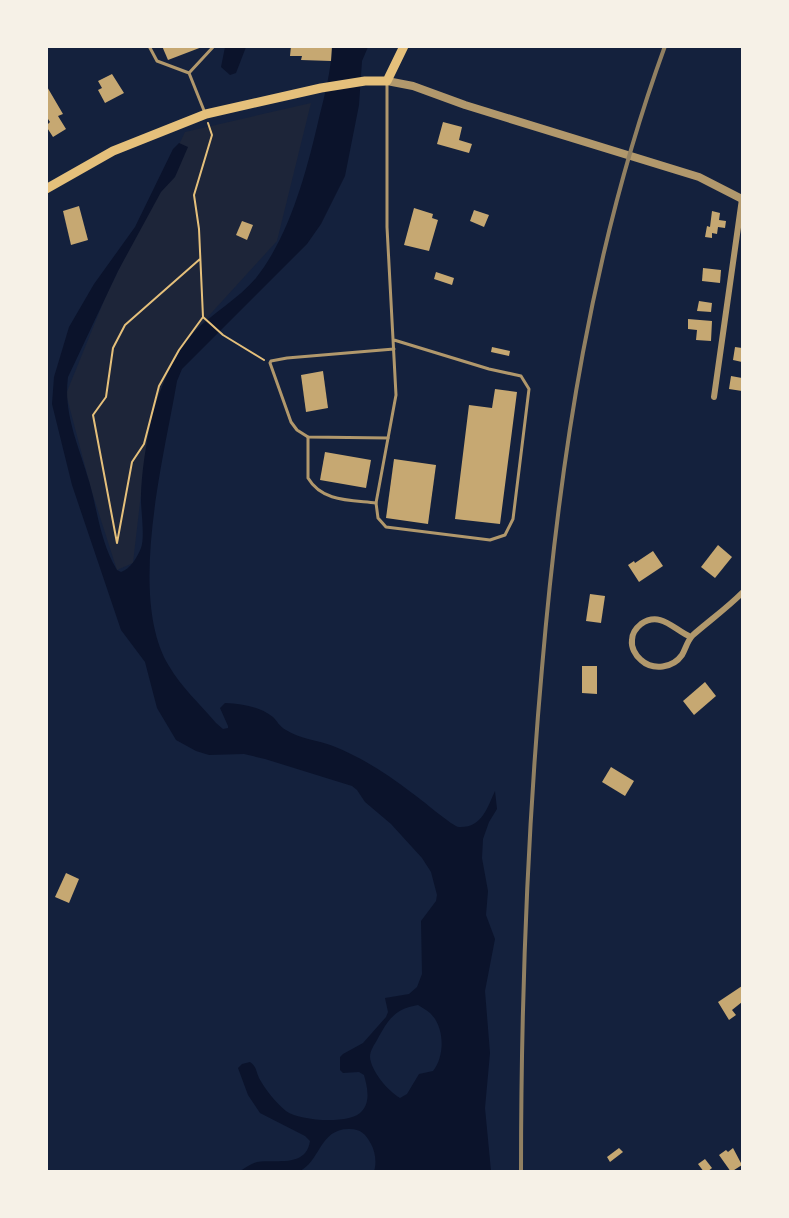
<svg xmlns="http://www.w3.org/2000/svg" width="789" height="1218" font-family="'Libre Baskerville',serif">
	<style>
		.green { fill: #1d2539 }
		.water { fill: #0b132b; fill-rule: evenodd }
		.building { fill: #c6a872 }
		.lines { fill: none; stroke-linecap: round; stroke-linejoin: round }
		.path { stroke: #e5c07b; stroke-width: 2 }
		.service { stroke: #b1986c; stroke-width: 3 }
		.minor { stroke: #b1986c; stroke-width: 6 }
		.tertiary { stroke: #b1986c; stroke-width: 8 }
		.secondary { stroke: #e5c07b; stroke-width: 9 }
		.rail { stroke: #918062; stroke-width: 4 }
	</style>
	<rect width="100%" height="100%" fill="#14213d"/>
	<path class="green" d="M311,103L277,241L194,332L162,387L142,485L133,563L117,570L91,489L66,394L105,298L185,132Z"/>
	<g class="water">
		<path d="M225,47H246L236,73L230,75L221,67Z"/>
		<path d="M332,47H368L362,61L359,105L345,176L321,224L307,244L182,369L177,381C164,458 127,597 169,666C181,687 201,705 216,723L223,729L228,728V726L220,708L225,703C243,704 258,706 273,717C277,721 280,727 286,730C300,739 318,740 333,746C363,758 387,774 412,793C420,798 453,827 459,827C482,828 487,808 495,791L497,809L489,822L483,839L482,858L488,891L486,915L495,939L485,991L490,1053L485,1108L491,1171H374C377,1163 375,1151 371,1144C366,1134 360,1129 350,1129C319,1128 321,1162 298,1172L240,1171C245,1168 251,1164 257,1162C276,1159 306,1168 310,1141L305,1136L260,1113L248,1095L238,1068L242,1064L250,1062C256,1066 256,1071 259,1078C265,1089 276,1103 286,1111C299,1121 351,1125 362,1111C371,1101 367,1086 364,1075L359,1072L343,1073L340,1070V1057L343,1054L363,1043L386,1017L388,1012L385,998L409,994L417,987L422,974L421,921L436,901L437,895L431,872L422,858L391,824L365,802L357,790L352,786L265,759L244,754L209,755L196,751L176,740L157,708L145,662L121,630L72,485L52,404L54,377L69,327L94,284L135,227L173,149L179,143L188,147L175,177L161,192L118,271L68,377C63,414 79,446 89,481C98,512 100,542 117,570L121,572C130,569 137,558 141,548C145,537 141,512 141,499C141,469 150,413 162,387C169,369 180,346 194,332C213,313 238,299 256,278C290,235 307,170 319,118C325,94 331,71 332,47ZM418,1005C422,1008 427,1010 430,1013C445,1027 445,1056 433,1071L419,1074L407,1094L400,1098C388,1091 371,1071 370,1057C370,1051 374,1045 377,1040C388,1020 394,1009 418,1005Z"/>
	</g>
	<g class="building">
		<path d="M162,46H202V47L168,60Z"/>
		<path d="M291,46H332L331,61L301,60L302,56H290Z"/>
		<path d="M112,74L124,93L105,103L98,90L102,88L98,81Z"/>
		<path d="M46,85L63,114L58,116L66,129L53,137L46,126L50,122L46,116Z"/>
		<path d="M443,122L462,127L459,140L472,144L469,153L437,144Z"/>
		<path d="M79,206L88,240L71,245L63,211Z"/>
		<path d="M414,208L433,214L432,218L438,220L429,251L404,245Z"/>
		<path d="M474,210L489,215L484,227L470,221Z"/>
		<path d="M712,211L720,213L719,220L726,221L725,228L718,227L717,234L712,233V238L705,237L707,226L710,227Z"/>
		<path d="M242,221L253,225L247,240L236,235Z"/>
		<path d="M703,268L721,270L720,283L702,281Z"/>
		<path d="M436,272L454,278L452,285L434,279Z"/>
		<path d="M699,301L712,303L711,312L697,311Z"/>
		<path d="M688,319L712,321L711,341L696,340L697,330L688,329Z"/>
		<path d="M492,347L510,351L509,356L491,352Z"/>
		<path d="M735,347L742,348V362L733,360Z"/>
		<path d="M323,371L328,408L306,412L301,375Z"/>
		<path d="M731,376L742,378V391L729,389Z"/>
		<path d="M495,389L517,392L500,524L455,519L469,405L492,408Z"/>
		<path d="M325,452L371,460L366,488L320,480Z"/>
		<path d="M394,459L436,465L428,524L386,518Z"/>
		<path d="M718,545L732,557L715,578L701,567Z"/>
		<path d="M653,551L663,566L639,582L628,565L634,561L635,563Z"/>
		<path d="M590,594L605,596L601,623L586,621Z"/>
		<path d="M582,666H597V694L582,693Z"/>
		<path d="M705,682L716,696L694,715L683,701Z"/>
		<path d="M611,767L634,781L625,796L602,782Z"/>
		<path d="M66,873L79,879L69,903L55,897Z"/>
		<path d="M742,986V1002L732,1010L736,1015L729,1020L718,1002Z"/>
		<path d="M619,1148L623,1152L610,1162L607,1157Z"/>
		<path d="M733,1148L742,1165L731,1172L719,1155L726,1150L728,1152Z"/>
		<path d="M705,1159L712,1168L707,1172H704L698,1164Z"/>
	</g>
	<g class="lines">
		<g class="path">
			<path d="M200,259L125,325L113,348L106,397L93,415L117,543L132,462L144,444L159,386L179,350L203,317L199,229L194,195L212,135L208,123"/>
			<path d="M203,317L223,335L264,360"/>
		</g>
		<g class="service">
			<path d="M149,46L157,61L189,73L205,113"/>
			<path d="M189,73L214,46"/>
			<path d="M387,81V227L396,395L376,503L378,518L386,527L490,540L505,535L513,519L529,389L521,376L489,369L394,340"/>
			<path d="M308,437V478C322,502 351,500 376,503"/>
			<path d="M388,438L308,437L297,430L291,422L270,363L271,361L287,358L394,349"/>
		</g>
		<g class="minor">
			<path d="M714,397L742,199"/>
			<path d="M691,637C675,631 661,610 641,624C636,628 632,633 632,640C631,647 635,655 641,660C653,671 673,668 682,655C686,648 687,641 693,635C709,621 727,608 742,593"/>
		</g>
		<path class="tertiary" d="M387,81L413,86L465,105L699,177L742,199"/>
		<path class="secondary" d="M46,189L113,151L206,114L321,88L365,81H387L404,46"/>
		<path class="rail" d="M521,1172C521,1003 527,836 542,668C560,457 592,246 665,46"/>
	</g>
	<rect width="789" height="1218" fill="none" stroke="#f6f1e7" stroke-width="96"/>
</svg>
